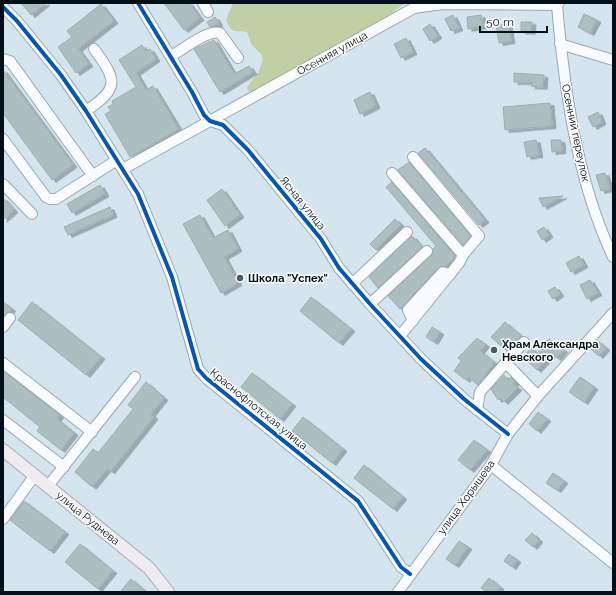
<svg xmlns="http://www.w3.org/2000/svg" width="616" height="595" font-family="Raleway,sans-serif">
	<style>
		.green { fill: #bfd0a4 }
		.building { fill: #adbec1; stroke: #9eaeb1; filter: url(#shadow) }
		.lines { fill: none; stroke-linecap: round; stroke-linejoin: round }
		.minor-casing { stroke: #99a8b1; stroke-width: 12 }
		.major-casing { stroke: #aaaab2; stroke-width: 14 }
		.minor { stroke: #f9fbfd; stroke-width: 10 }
		.major { stroke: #eeecef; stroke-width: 12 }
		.cycleway-casing { stroke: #fff; stroke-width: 6 }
		.cycleway { stroke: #0057b8; stroke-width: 4 }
		.poi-dot { fill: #4c5a64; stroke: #fff; stroke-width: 1.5 }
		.labels { text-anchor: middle; stroke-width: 3; stroke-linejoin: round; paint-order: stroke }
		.street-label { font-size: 11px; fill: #030f18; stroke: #fff }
		.poi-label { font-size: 11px; font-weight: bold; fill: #030f18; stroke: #fff; text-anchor: start }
	</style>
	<defs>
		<filter id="shadow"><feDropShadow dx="4" dy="2.5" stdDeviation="0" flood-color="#0004"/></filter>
	</defs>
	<rect width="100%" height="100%" fill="#d4e5f0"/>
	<path class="green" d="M233,3H405L384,19L252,92L248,91L247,87L258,73L263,59L261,54L251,44L247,32C235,30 233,35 226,20Z"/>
	<g class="building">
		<path d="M21,3H46L31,15Z"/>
		<path d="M164,3H189L200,18L184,30Z"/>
		<path d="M101,4L114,21L78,49L89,64L76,73L58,47L72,37L67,31Z"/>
		<path d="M584,14L597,20L590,33L578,27Z"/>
		<path d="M453,15L459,28L451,31L445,19Z"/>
		<path d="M481,15L483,26L468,29L467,17Z"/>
		<path d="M215,17L219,24L210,27L207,22Z"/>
		<path d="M521,22H532L531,32L521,31Z"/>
		<path d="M508,23L511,41L499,43L496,25Z"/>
		<path d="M430,24L438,36L430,41L423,29Z"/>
		<path d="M406,38L413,52L401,58L394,44Z"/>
		<path d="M214,40L234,74L249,66L253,72L220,92L194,49Z"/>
		<path d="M142,45L145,51L150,49L156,59L136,73L146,90L153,86L179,129L130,157L105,114L111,111L108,107L113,104L112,101L136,87L119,60Z"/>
		<path d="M3,70L73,165L52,180L3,113Z"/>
		<path d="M514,73L544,75L543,87L531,86L532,82H514Z"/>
		<path d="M370,92L376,106L360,114L354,100Z"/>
		<path d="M550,103L552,126L505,130L503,107Z"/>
		<path d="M598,112L602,122L593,127L588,117Z"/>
		<path d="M536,140L539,155L527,157L524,142Z"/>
		<path d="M551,140H561L562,151L552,152Z"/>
		<path d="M425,148L485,220L479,225L418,153Z"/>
		<path d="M409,162L471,236L463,245L398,170Z"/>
		<path d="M605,173L610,189L601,191L596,175Z"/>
		<path d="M392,182L455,256L451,263L450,262L445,266L438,268L400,309L388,296L431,256L433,249L436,246L386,187Z"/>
		<path d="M100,185L105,194L72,213L67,204Z"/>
		<path d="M222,189L240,215L225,226L207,200Z"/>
		<path d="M563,196L543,207L539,198Z"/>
		<path d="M3,198L14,210L3,220Z"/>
		<path d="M110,207L113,215L68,235L64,227Z"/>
		<path d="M200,215L213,238L228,230L238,249L224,257L238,283L221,293L183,224Z"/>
		<path d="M395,219L401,225L376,250L370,244Z"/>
		<path d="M544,227L549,235L542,240L537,231Z"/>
		<path d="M412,236L422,247L378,288L369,277Z"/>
		<path d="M579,256L584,265L571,272L566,263Z"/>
		<path d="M590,280L598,293L587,299L580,285Z"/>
		<path d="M555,287L560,294L553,299L548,291Z"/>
		<path d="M311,297L351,329L339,343L300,311Z"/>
		<path d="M3,302L12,309L3,316Z"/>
		<path d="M32,302L101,357L86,375L18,320Z"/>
		<path d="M505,322L521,336L507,351L491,337Z"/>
		<path d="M432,327L440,332L434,342L426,337Z"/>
		<path d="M477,338L486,345L480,351L494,362L478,385L468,377L466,380L454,371L461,361L458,358Z"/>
		<path d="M549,339L564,350L557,358L552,354L537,370L523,357L531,348L537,354Z"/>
		<path d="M598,341L606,348L599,356L591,349Z"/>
		<path d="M3,371L60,415L57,419L74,433L61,450L37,431L40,427L3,397Z"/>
		<path d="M252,373L292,404L280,419L241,387Z"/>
		<path d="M504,375L508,380L511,377L516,382L513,384L518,388L504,402L500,398L498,400L491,389Z"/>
		<path d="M580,377L594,387L584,402L569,392Z"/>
		<path d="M146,382L164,398L151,414L154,417L111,471L107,469L93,486H91L75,472L93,449L98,453L133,409L128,405Z"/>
		<path d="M538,412L547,419L537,431L529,424Z"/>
		<path d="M303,417L343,449L332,463L292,431Z"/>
		<path d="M474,440L487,450L470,470L458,460Z"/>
		<path d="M364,465L403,497L393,509L354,478Z"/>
		<path d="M553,473L564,481L557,490L546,483Z"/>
		<path d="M24,501L65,532L50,551L10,520Z"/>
		<path d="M532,533L539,540L533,547L525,540Z"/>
		<path d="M459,541L468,547L455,565L446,559Z"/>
		<path d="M80,544L113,571L98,589L65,562Z"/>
		<path d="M509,554L517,560L512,567L504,561Z"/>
		<path d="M489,578L500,587L496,592H487L481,588Z"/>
		<path d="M131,579L146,592H120Z"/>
	</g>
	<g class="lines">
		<defs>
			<g id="minor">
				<path d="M138,3L192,92L204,115L210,121L223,125L248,150L321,239L339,268L370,304L421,359L464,399L508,434"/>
				<path d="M203,3L208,12"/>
				<path d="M557,5C564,88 577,181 613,257"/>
				<path d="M3,7L17,21L61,75L86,111L138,194L172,277L198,369L206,378L358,501L401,567L410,574"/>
				<path d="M560,44L613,60"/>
				<path d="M171,56C182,50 208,29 220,33L238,58"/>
				<path d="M3,59L10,61L93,176"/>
				<path d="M86,111C120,88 117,80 94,49"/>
				<path d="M3,139L46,197L50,199H56L117,160"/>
				<path d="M123,169L414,8L443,4L557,5L559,3"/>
				<path d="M392,173L463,255"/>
				<path d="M3,184L32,214"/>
				<path d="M352,284L407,232"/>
				<path d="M370,304L427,251"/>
				<path d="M413,321L408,310L443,272L450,275"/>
				<path d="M3,327L10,318"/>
				<path d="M400,336L459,263L463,255L479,236L413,157"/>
				<path d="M3,363L92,432"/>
				<path d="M506,363L538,396"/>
				<path d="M477,410L480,392L524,342"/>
				<path d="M3,420L64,467"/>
				<path d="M491,465L613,563"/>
				<path d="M48,486L135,377"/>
				<path d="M3,519L35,475"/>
				<path d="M398,592L491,465L508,434L538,396L613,313"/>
			</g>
			<path id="major" d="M3,450L149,568L168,592"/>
		</defs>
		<use href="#minor" class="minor-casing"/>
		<use href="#major" class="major-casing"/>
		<use href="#minor" class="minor"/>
		<use href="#major" class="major"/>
		<defs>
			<g id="cycleway">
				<path d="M138,3L192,92L204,115L210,121L223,125L248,150L321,239L339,268L370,304L421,359L464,399L508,434"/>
				<path d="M3,7L17,21L61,75L86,111L138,194L172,277L198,369L206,378L358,501L401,567L410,574"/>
			</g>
		</defs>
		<use href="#cycleway" class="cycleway-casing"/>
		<use href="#cycleway" class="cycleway"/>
	</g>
	<g class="poi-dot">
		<circle cx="240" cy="278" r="4"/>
		<circle cx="494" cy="350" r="4"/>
	</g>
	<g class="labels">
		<g class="street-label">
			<text transform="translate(332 53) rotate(-29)" y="4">Осенняя улица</text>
			<text transform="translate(576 133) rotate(78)" y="4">Осенний переулок</text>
			<text transform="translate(303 203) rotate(51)" y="4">Ясная улица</text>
			<text transform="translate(259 409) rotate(39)" y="4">Краснофлотская улица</text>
			<text transform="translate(466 497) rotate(-54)" y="4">улица Хорышева</text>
			<text transform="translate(88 518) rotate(39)" y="4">улица Руднева</text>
		</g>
		<g class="poi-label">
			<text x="248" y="282">Школа "Успех"</text>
			<text x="502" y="348">Храм Александра<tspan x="502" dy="13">Невского</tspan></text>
		</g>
	</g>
	<rect width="616" height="595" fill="none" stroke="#030f18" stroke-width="8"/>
	<path d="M480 26v6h67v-6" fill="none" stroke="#030f18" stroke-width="2"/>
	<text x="486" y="26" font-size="12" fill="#030f18" stroke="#ffffff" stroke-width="3" paint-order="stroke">50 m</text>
</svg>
